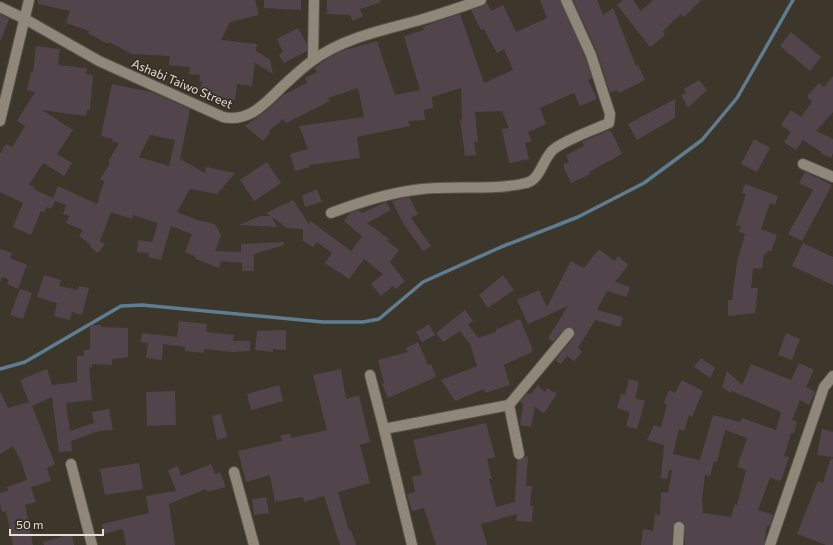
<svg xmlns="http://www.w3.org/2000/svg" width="833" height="545" font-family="Commissioner,sans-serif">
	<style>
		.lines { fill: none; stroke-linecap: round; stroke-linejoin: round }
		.stream { stroke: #5e7d92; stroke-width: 3.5 }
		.building { fill: #52444b; fill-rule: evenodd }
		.minor-casing { stroke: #59544a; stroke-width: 12 }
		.minor { stroke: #8f887a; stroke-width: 10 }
		.labels { text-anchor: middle; stroke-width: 3; stroke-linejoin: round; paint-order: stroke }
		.street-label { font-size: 12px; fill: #e3dfd8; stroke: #332d21 }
	</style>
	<rect width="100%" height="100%" fill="#3d372b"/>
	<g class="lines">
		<path class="stream" d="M0,369L25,362L121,306L142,305L323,322H363L379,319L423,282L501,247L578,217L644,183L702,140L737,98L793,0"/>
	</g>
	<g class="building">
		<path d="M38,0H255L259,15L230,22L221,40L257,44L256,51L270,60L273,74L255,63L252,86L237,84L235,100L216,97L199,89L203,82L199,81L200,75L189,74L190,67L169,65L170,56L132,54L109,42L108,44L88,33L89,31L66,23L70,11L38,4Z"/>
		<path d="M264,0H301V10L264,8Z"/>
		<path d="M327,0H380L381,2L360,9L363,16L353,21L350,15L324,14L330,11H327Z"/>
		<path d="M540,0H560L585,57L592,78L588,80L597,99L580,106L574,93L540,108L546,124L528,132L532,141L525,143L529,159L509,163L502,129L509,128L502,111L475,112L478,142H474L476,155L465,156L460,120L462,119L461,88L432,97L433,108L424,110L425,120L408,121L410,126L357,137L360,158L309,165L310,167L295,171L290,154L308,149L299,126L364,117L358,88L328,98L330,101L286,123L283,119L269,131L270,133L263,141L245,126L268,109L283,95L307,83L305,78L317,72L314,68L327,59L341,51L377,41L395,95L420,90L404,36L424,30L423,27L430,24L460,14L484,83L513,70L504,49L497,53L484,29L481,30L471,10L483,6L487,3L491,11L503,5L516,32L547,18Z"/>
		<path d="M573,0H597L603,15L613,8L636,66L638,65L645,80L619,93L617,90L610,93L597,52Z"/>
		<path d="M623,0H633L641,11L653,0H701L684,17L681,14L663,31L665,35L650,47L617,5Z"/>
		<path d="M0,14L9,19L1,40H0Z"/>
		<path d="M298,28L307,44V51L284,63L279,55L283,52L277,39Z"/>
		<path d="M791,32L821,57L810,71L780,46Z"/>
		<path d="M36,46L60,49L58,65L87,68L86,74L93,75L90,110H87L86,116L42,110L73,130L57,154L72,163L64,176L43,163L29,185L34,187L33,189L53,198L58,186L97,204L104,181L100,179L110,163L108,162L119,143L112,141L113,139L101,136L112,84L151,92L190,109L180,159L205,173L206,167L235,173L217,194L190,189L177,212L197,220L215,224L221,235L215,251L241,252V244L284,242V245L254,254V271H242V263L221,261L219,268L196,259V257L185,252L192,234L171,226L161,260L148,257L149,253L137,252L138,240L152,242L158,223L133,215L132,219L111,212L100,241L105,244L98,253L90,247L91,245L79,236L83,230L66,223L69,216L63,214L66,205L55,201L51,209L47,207L44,212L41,211L31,235L13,227L23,203L0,192V154L6,144L12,147L25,126L17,121L35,92L27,90L31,72H33ZM150,135L175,140L169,166L139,157Z"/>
		<path d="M833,76V112L816,131L833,139V153L831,158L820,153L821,152L803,140L796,150L784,142L791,132L781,125L791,110L801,117L812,102L807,96L819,83L824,87Z"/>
		<path d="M699,80L707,90L688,108L681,95L686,93L684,89Z"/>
		<path d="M675,99V118L637,140L628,124Z"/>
		<path d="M607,131H611L622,154L589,172L590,174L571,183L564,168V164L569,162L566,155L584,146L582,142Z"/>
		<path d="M754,139L770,148L757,172L741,164Z"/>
		<path d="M267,162L281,183L254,201L240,180Z"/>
		<path d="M805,172L832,185L802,241L788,234L813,190L799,183Z"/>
		<path d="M745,184L778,196L775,205L770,203L761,229L777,235L771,252L768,250L766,255L764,254L762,269L753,268L751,288H758L755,313L728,316V300H732L737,262L745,234L739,232L741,226L736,225L746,194L742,193Z"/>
		<path d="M317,189L322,202L305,207L302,196Z"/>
		<path d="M409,197L418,214L411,218L431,246L423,251L403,223L392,201Z"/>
		<path d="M293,200L311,227L309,220L351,251L362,236L344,221L350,213L358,210L362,213L386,202L391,210L367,223L389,239L387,241L399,250L390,262L405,281L396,289L393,286L381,296L371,284L383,274L364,259L349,279L325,263L332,253L317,242L313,247L303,241V229L287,228L272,217L277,227L239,225L260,216H271L266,213Z"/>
		<path d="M803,243L833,257V285L792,266Z"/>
		<path d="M0,249L12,253L10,258L27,265L18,289L7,284L9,280L2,277L0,282Z"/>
		<path d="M599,249L614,261L618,256L628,265L615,282L630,287L627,297L607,291L597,310L623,317L620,327L595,320L578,348L582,352L574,361L567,356L561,364L555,360L574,337L575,330L570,327H567L553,342L548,338L568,306L528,324L517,300L539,290L547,307L571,261L584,268Z"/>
		<path d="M44,275L61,280L59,286L78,290L79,286L89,288L82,315L72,312L70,320L54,316L57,303L37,297Z"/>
		<path d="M503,275L514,290L488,308L479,295Z"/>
		<path d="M20,289L32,293L23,319L10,315Z"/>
		<path d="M465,310L473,321L468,324L478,338L496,332L495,330L520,319L532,348V352L504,365L510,385L485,393L484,389L455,401L441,380L477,366L470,344L460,331L443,342L436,333Z"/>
		<path d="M179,321L207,324L206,332L234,335L233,341H250V351L232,352L204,349V353L185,351V347L163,344L162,360L146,358L148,343L141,342L142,333L177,337Z"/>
		<path d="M429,324L435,335L422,342L416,332Z"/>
		<path d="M90,325H101V327L128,328V357L112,359V365L92,364V367H89L92,400L66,403L70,431L94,423L92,412L109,409L113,430L99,431L71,441L72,451L59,452L52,397L32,406L55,464L47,468L51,481L31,487L36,502L25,505L33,545H13L6,511L2,512L0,504V493L8,491L7,487L27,480L21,461L13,446L0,454V391L8,408L29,402L20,380L47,369L52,385L77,382V356H84V350H90Z"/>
		<path d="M286,330V350L273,349V352L255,350L257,331Z"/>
		<path d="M786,333L800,339L792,360L778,355Z"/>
		<path d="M418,342L428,365L431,364L436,377L388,398L382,384L384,383L378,360L408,352L406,348Z"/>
		<path d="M701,358L715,368L710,378L694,367Z"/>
		<path d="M799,363L814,370L806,387L815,392L809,405L800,400L792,420L797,422L794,433H791L784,456L789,457L781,481L770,478L758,510L773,515L770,526L767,525L764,545H685V524L679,521H676L673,526L672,545H641L643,529L653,531L655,514L660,515L661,492L668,493L672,470H669L667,479L661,478L664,445L647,440L654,425L661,427L667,405L664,403L669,390L675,393L682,380L703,391L692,417L689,415L684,431L679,429L673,454L700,460L713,415L740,422L742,418L776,430L781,412L732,391L731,393L722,387L727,371L742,385L751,364L791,380ZM725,430L747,438L737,467L746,470L737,505L735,504L731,517L703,513L702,500L705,475L710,476L714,461L717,462Z"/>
		<path d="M341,369L346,399L359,395L370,442L360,445L370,483L338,492L349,531L351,530L356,545H340L324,496L304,502L303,497L275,502L270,475L246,482L238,451L282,441L281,435L290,434L291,438L327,430L313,375Z"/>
		<path d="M629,379L639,382L635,398L645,401L637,429L626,426L630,412L617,408L621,394L625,395Z"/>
		<path d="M539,384V387L545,392L547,388L557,394L544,413L535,407L531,427L520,425L523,404L520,401L528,393L530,395Z"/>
		<path d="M279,385L283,401L251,410L247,394Z"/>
		<path d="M175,391L176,425L147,426L146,392Z"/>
		<path d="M221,414L227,437L217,440L212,416Z"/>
		<path d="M486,423L495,457L487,459L492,479H489L496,507L515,502L517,460L528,456L526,486H532L530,506H533L532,522L516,521L517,514L481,524L487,545H436L424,508L412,511L407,494L415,492L412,477L422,475L413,440Z"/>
		<path d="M822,429L833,432V457L817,455Z"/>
		<path d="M831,458L833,459V545H826L797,534L818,481L823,483Z"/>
		<path d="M139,463L143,489L105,495L100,469Z"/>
		<path d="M211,464L215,474L220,472L226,487L207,492L206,489L169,504L175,545H126L123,529L104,534L102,524L149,513L146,496L176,491L168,470L178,466L181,476Z"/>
		<path d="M266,497L269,513L254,515L252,499Z"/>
		<path d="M72,534L74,545H44L43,542Z"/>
	</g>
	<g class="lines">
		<defs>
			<g id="minor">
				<path d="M0,7L25,19L99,61L223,117C250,123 266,102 284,85C293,77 302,68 312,61C343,38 383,30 420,20C440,14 461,7 481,0"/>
				<path d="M313,60L314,0"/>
				<path d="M0,121L29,0"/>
				<path d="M803,164L833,177"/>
				<path d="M331,213C360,202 391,192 422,189C456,185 493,191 526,183C541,180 543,157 554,149C565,140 595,129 609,123L610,114L591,55L566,0"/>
				<path d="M370,375L384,429"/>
				<path d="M509,405L569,333"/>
				<path d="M71,464L92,545"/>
				<path d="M234,472L254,545"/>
				<path d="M412,545L384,429L509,405L519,454"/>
				<path d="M678,545L679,527"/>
				<path d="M770,545L824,387L833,376"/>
			</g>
		</defs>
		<use href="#minor" class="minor-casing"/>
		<use href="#minor" class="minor"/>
	</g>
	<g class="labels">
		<g class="street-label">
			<text transform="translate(182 84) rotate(23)" y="4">Ashabi Taiwo Street</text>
		</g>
	</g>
	<path d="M10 529v6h93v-6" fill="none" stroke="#e3dfd8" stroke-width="2"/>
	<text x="16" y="529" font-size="12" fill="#e3dfd8" stroke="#332d21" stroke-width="3" paint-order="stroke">50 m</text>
</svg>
